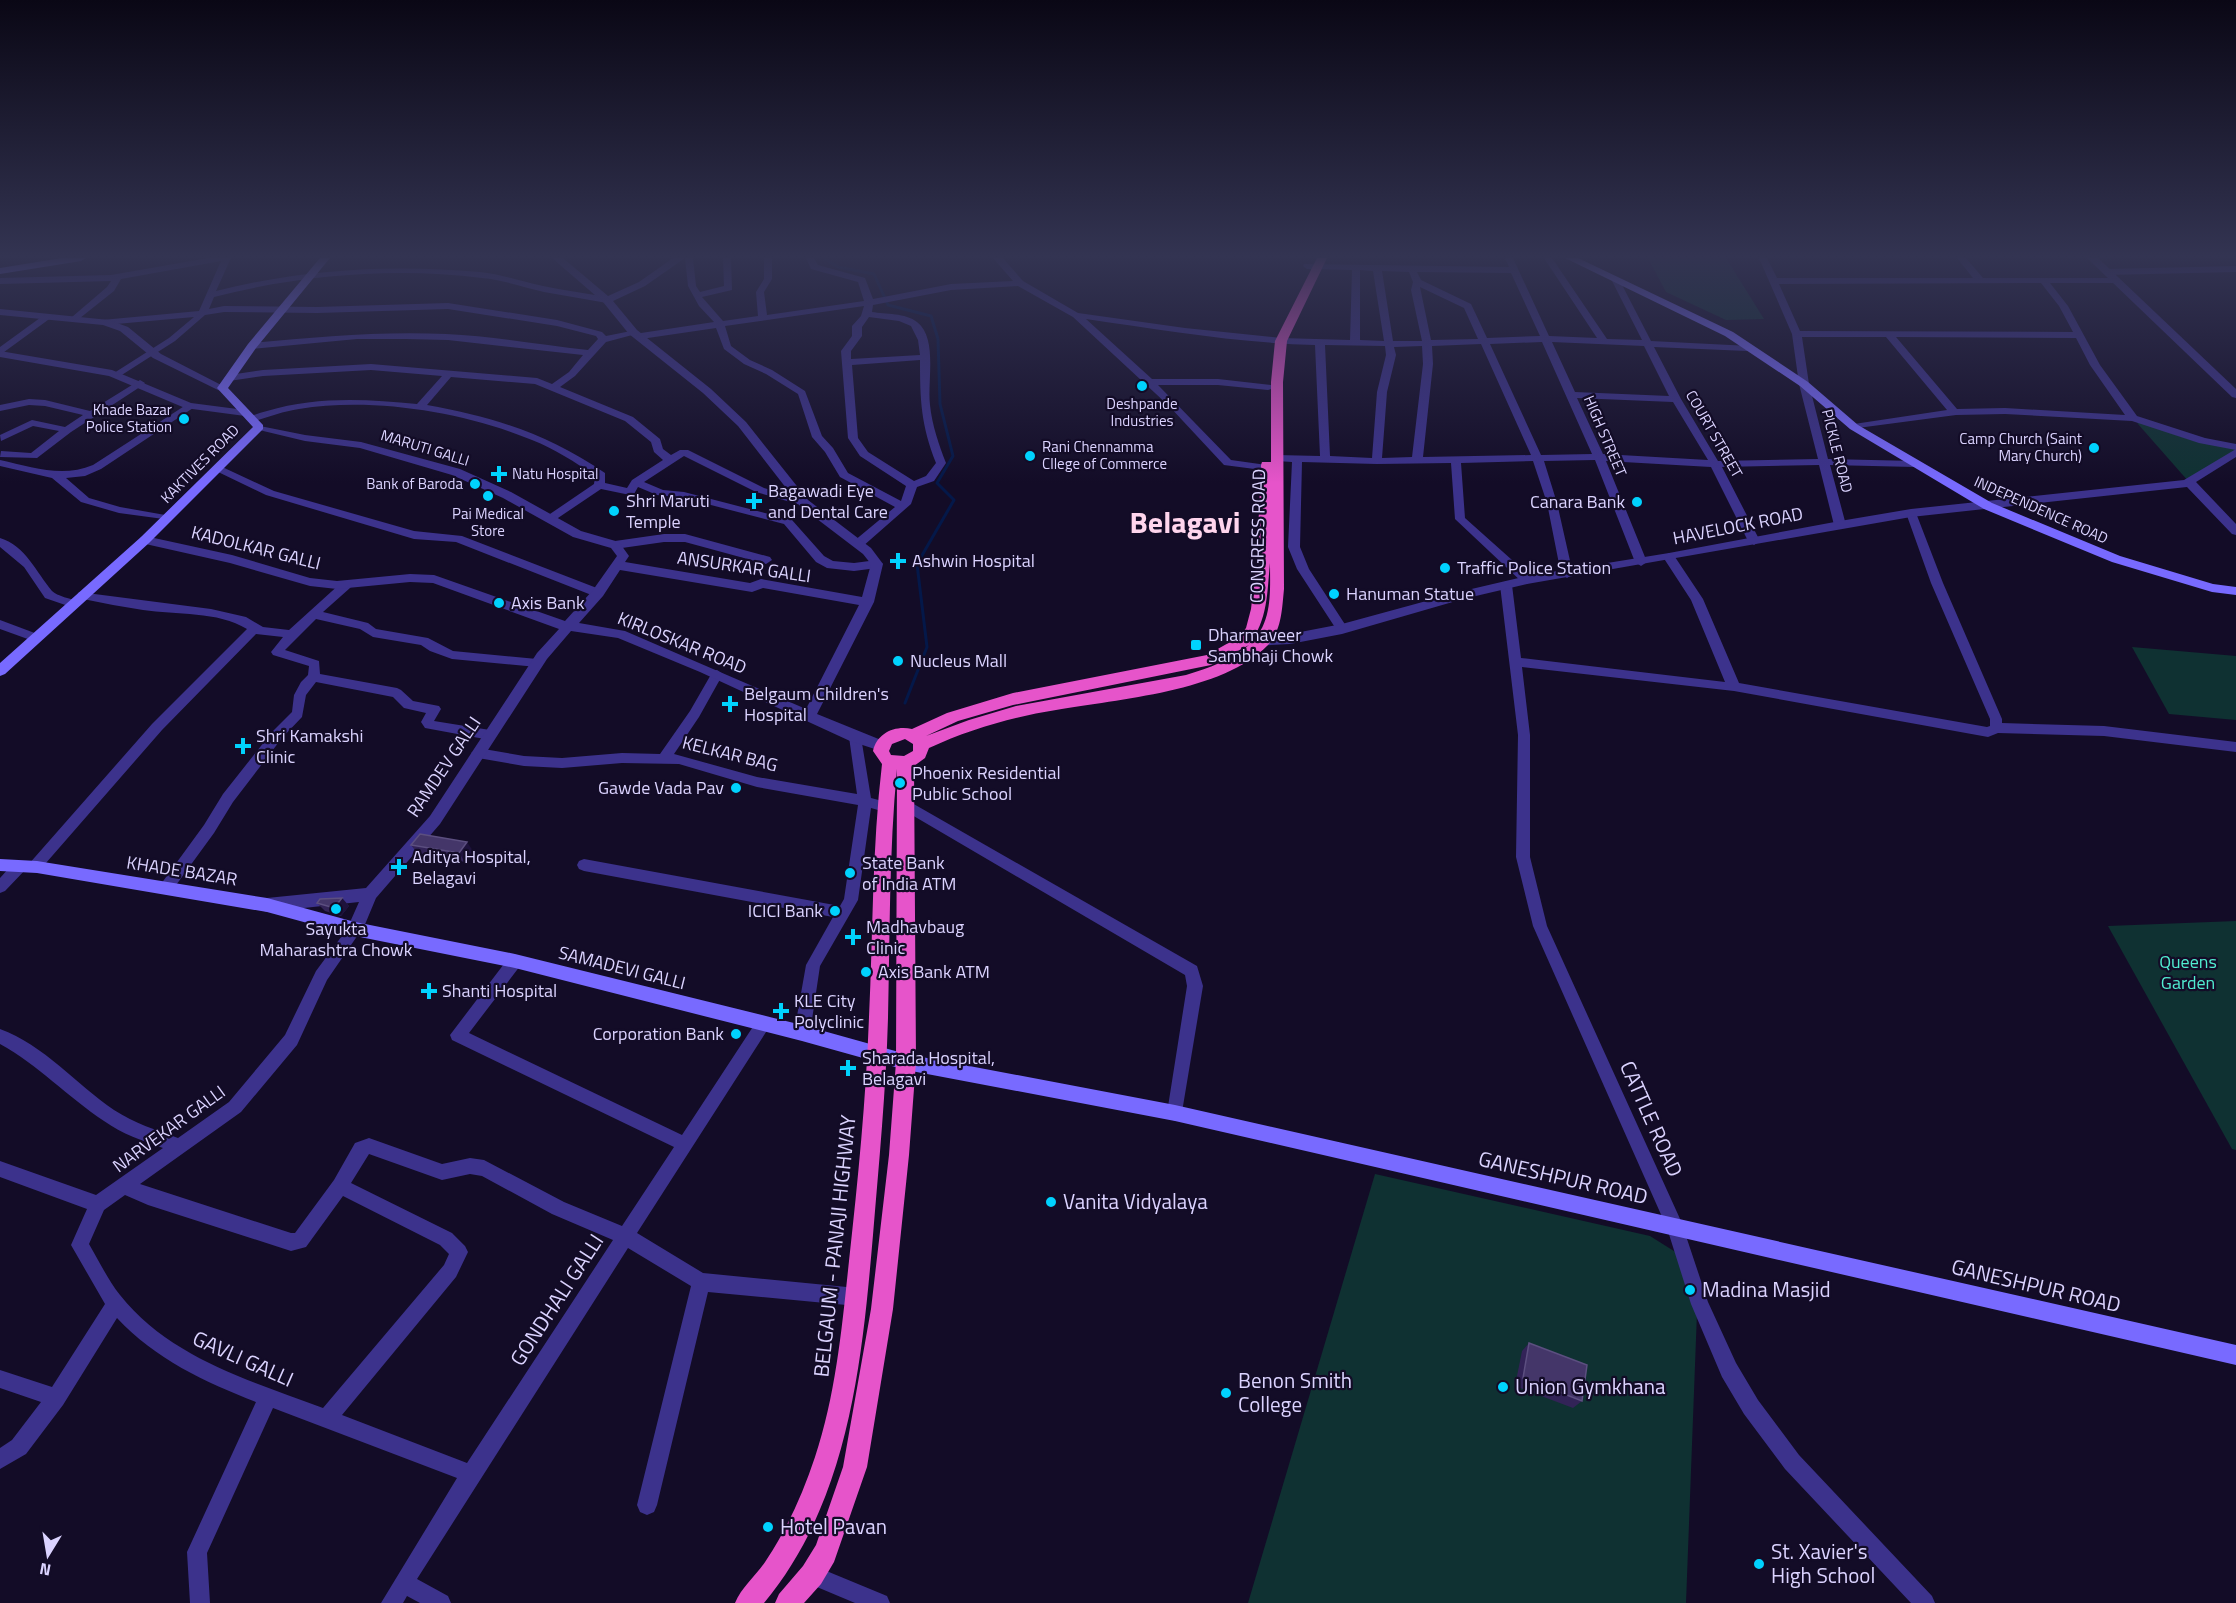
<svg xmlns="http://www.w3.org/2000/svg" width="2236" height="1603" font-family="'Titillium Web',sans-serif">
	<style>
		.green { fill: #0f3132 }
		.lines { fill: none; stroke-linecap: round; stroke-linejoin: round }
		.stream { stroke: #041849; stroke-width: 3 }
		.minor { fill: #3c328c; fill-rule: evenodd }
		.tertiary { fill: #3c328c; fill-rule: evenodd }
		.secondary { fill: #786aff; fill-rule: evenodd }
		.trunk { fill: #e654ca; fill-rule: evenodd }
		.wall { fill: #322357 }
		.shaded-wall { fill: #1e123c }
		.building { fill: #443669; stroke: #5c4f80; stroke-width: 1.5 }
		.poi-dot { fill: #00d2fe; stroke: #130c27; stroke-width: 2 }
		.labels { text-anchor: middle; stroke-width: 4.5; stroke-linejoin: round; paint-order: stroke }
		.far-poi-label { font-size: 15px; fill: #dbd3ff; stroke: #130c27; text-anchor: end }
		.far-street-label { font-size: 15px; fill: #dbd3ff; stroke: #130c27 }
		.poi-label { font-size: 18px; fill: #dbd3ff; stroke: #130c27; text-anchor: start }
		.street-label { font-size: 18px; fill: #dbd3ff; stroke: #130c27 }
		.park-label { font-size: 18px; fill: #51edd1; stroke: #130c27 }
		.near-street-label { font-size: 21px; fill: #dbd3ff; stroke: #130c27 }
		.near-poi-label { font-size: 21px; fill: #dbd3ff; stroke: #130c27; text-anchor: start }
		.town-label { font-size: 30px; font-weight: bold; fill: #ffd5ed; stroke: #130c27 }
	</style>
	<rect width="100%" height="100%" fill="#130c27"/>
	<g class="green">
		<path d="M1648,258H1726L1764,319L1726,320L1666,292Z"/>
		<path d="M2136,419L2236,447V452L2189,482L2138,424Z"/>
		<path d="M2132,647L2236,656V720L2169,714Z"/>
		<path d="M2236,921V1150L2232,1149L2108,926Z"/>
		<path d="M1375,1174L1650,1236L1685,1258L1698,1286L1686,1603H1248Z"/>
	</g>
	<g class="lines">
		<path class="stream" d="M824,258L838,267L874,274L888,305L931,316L938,339L940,404L953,456L937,483L954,500L917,564L927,647L905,703"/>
		<g class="minor">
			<path d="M208,258H231L216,291C302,269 392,264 480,272C501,274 522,282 543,286C565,291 588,293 610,298V302L607,303C586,299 565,296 544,292C523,287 503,280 482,278C394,267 299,275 214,297L209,309L224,306L317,307L448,303L557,320L602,332L606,336L636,330V334L606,342L575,376L560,387L633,417L660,439L663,449L671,455L680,450H688L764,488L808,501L809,503L804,506L756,492L684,456L644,482L663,490L684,492L792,520L824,556L833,561L854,563L877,560L883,564L877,568L854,571L827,568L816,562L784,524L684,498L657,495L638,487L634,494L630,495L601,489L555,520H547V516L594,484L595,476C575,462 555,449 532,440C464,412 373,397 299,409C283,411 267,418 251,422L246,419C252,415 260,413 267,411C316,396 367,399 417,404L442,376L371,370L263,376L229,381L224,378L229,375L263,370L371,364L537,378L552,384L569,372L583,355L448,340L406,339H357L252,349L247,346L252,343C317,337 380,331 446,334C493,336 541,345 588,350L598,339L596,336L557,326L448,309L317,313L224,312L205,315L175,341L117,378L114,377V373L169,338L194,317L105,325L100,322L102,320L199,311L221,261L121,279L114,291L75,322L72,321V317L107,287L111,281L0,284V278L111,275ZM451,377L535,384L625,421L651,442L654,452L663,460L632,480L627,488L605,483V473C548,434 494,417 427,405Z"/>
			<path d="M685,258H693L696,286L700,292L724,286L723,258H731L732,290L702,297L723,321L758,316L756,292L764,279V258H772V279L764,292L767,315L864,301L858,282L811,269L806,258H814L818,265L865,278L873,299L951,284L1013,281L993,258H1003L1023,281L1078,313L1185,328L1281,338L1350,340L1352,270L1307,269L1303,266L1304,264L1509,267L1505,258H1513L1549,336L1597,338L1544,258H1552L1607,339L1642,340L1611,279L1615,276L1619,279L1651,341L1750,346V350L1747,351L1654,347L1681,399L1718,461L1818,459L1799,384L1792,334L1759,258H1767L1777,278H1973L1957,258H1966L1983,278H2116V282L2113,283H2050L2068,306L2100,365L2137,416L2205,438L2236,444V450L2199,443L2132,421L2005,414L1956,415L1850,429V425L1854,424L1947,410L1886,337H1802L1809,384L1828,459L1915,461L1920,464L1915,467L1830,465L1846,525L1844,527H1836L1834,525L1819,465L1722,467L1760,541L1754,545L1748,541L1711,467L1606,461L1647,562L1641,566L1635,562L1595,460L1544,461L1557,503L1573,574L1567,578L1561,574L1547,503L1533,461L1461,463L1465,518L1531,577L1533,580L1527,584L1523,583L1455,519L1451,463L1377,464L1302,462L1300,547L1309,569L1348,629L1342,633L1338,632L1297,569L1288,547L1292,462L1277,461L1272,458L1277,455L1320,456L1315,345C1238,343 1162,330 1086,319L1152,379H1218L1271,385V389L1268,390L1218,385H1158L1231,460L1282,467L1283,469L1278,472L1224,465L1169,406L1073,317L1018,286L951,290L873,305L872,312C885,314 906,313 917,322C938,338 927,382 930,405C932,425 939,445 946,463L934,481L917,487L911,504L862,547H854V541L895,507L840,477L825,452L812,437L798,394L766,374L744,364L724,349L716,328L641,339L636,336L641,333L714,322L699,306L688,286ZM1360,270L1373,271L1384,341L1360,340ZM1382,271L1409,272L1413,282L1411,290L1422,341H1393ZM1417,272L1511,273L1540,336L1487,338L1471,304L1421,280ZM2041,283L2059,306L2073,332L1800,331L1779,284ZM1420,287L1464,308L1478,339L1431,340ZM864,306L861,316L852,326V336L841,351L848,438L860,456L906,486L901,501L848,473L833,448L822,436L805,391L772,370L750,360L731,346L725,326ZM869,317L899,321L911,326L918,340L920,355L851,359V351L862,336V327ZM1896,337L2076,338L2090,365L2125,415L2005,408L1957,409ZM1542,342L1592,454L1541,455L1490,344ZM1552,342L1644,346L1669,396L1575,392ZM1481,344L1531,455L1423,457L1433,364L1432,346ZM1325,345L1385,346L1386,355L1377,392L1372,458L1330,456ZM1422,346L1423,364L1412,457L1382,458L1387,392L1396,355L1394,347ZM920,360C920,400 921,425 936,463L926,476L914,481L868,452L858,438L852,365ZM1577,398L1673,402L1708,460L1603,454Z"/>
			<path d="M2236,266V272L2106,275L2102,272L2106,269Z"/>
			<path d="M44,315L52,317L0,355V347Z"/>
			<path d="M140,380L145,383L143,385L71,432L37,458L0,457L1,451L31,453L59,431L33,426L1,441L0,435L32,420L65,427L83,415L45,406L29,405L0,411V405L29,399L45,400L90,411Z"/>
			<path d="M189,403L194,406L193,408L101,469L85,476L66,478L89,498L120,507L171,516V520L119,513L81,502L52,478L0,466V460C32,467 62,478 93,465Z"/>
			<path d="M218,465L274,491L414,531L462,536L602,590L604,593L602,596H594L456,542L414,539L266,495L214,470L213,468Z"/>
			<path d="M1911,510L1916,513L1943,583L2002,719V723L2104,726L2236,742V752L2104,736L1998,733L1988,737L1734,691L1522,667L1530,735V857L1547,926L1681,1221L1708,1302L1736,1363L1758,1400L1799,1455L1932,1596L1935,1603H1911L1785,1469L1744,1414L1722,1377L1691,1304L1667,1228L1533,926L1516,857L1518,735L1500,585L1506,581L1512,585L1521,658L1725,682L1691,600L1663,557L1669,553L1673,554L1703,599L1739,683L1987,727L1990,726V719L1931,583L1906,513Z"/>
			<path d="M664,534H685L770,557L772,560L766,564L685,542H664L615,549L609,545L615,541Z"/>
			<path d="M0,538C26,546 36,572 52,591C57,596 71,599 78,601L80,604L78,607L74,608L45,598L24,567L0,547Z"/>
			<path d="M346,581L352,585L350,588L323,612L368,623L376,629L428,638L453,651L537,659L543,663L537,667L452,659L430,651L421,645L373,637L360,629L316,619L285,650L319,661L320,674L397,688L401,690L413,701L439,706L441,709L434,721L490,730L496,735L495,738L490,740L425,728L421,722L426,713L404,708L393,697L316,682L306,695L302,717L282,738L233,802L214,833L171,892L166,894L161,892L159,888L161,884L204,825L223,794L272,732L292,712L294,695L301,682L308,675L309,666L273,655L271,652L283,637L256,634L162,730L39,871H29L27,868L5,891L0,893V878C7,871 15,858 26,862L28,865L152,724L247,629C218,611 176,615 143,610C123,607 103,603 83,599L77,595L79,592L211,609L246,617L263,627L289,630L342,582Z"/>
			<path d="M0,620L40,635L42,638L36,642L0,629Z"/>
			<path d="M717,670L723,674L699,717L674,754L757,777L857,794L849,737L855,732L861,737L871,798L890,803L892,807L890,811L885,812L871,808L858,900L820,966L810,1033L807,1038L802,1040L797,1038L794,1033L806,965L833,917L584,871L579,869L577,865L579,861L584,859L840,906L844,899L858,805L757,787L679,764L622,763L562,768L524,766L478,758L471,753L478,748L524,756L562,758L622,753L660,754L690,711L713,671Z"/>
			<path d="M905,799L1197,966L1203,986L1181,1118L1175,1121L1169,1118L1167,1113L1187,986L1185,975L900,808L898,804L900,800Z"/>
			<path d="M355,923L360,925L362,929L327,980L297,1045L241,1112L140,1184L291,1233H295L334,1180L355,1143L369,1138L442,1164L470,1158L484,1160L564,1202L622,1226L674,1147L452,1040L450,1035L510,956L515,955L520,956L522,961L520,966L469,1033L682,1135L758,1019L763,1017L768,1019L771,1024L768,1029L637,1233L703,1273L857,1288L863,1291L866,1297L863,1303L857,1306L708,1292L657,1505L654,1512L647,1515L640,1512L637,1505L691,1286L628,1248L417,1579L448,1596L451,1603H420L407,1596L403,1603H381L457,1478L273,1408L207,1553L210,1603H190L187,1552L256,1402C205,1382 155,1359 117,1318L63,1405L26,1454L0,1469V1448L12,1440L41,1402L0,1388V1370L52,1387L105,1304L71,1245L87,1209L0,1177V1161L96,1195L163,1148C143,1141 122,1134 104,1121C68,1097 38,1065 0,1044V1029C44,1045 76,1084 114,1110C134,1123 156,1130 178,1138L229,1102L285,1035L316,971L350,925ZM369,1154L442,1180L470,1174L482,1176L552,1214L613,1240L467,1463L342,1415L456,1277L468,1252L465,1246L452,1233L351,1183ZM125,1195L148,1205L291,1251L306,1247L343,1196L440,1245L449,1254L444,1265L323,1408C251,1381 170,1358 120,1295C108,1280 99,1261 89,1244L104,1210Z"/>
			<path d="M812,1565L887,1596L890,1603H855L805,1582L802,1575L805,1568Z"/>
		</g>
		<g class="tertiary">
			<path d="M552,258H563L608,296L639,282L673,258H685L645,286L613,301L637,330L711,389L746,422L808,500L871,548L883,564L874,602L817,714L886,742L888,746L881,751L850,741L700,672L618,638L571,631L547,659L440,824L376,898L361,934L355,936L349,934L347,929L359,902L267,912L261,910L259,905L261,900L267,898L366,888L430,816L537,653L559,629L433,583L410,582L337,589L310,586L230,563L141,543L139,540L141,537L145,536L232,555L310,578L337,581L410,574L434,575L565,621L593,590L617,556L611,548L573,537L503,498L452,475L360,448L305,441L255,429V425L305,435L361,442L460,469L511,492L581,531L619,542L629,556L625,562L750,583L761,579L862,597L871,564L863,554L800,506L738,426L703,393L629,334L603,302ZM620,570L752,592L763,588L859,605L806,709L625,631L579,623L603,596Z"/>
			<path d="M2087,258H2098L2236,389V398L2232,397Z"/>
			<path d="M0,309L109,320L128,327L161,354L227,388L222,391L218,390L153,358L120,331L103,325L0,315Z"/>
			<path d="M0,351L112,370L191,403L245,410L251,413L245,416L185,408L109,376L0,357Z"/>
			<path d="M2236,449V457L2196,482L2236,524V535L2232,534L2187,487L1911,517L1527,584L1463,599L1342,634L1290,644L1252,646L1245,641L1252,636L1290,634L1342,624L1463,591L1527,576L1669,553L1840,521L1911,509L2184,480Z"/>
		</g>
		<g class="secondary">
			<path d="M62,258H86L81,261L0,274V268Z"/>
			<path d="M320,258H330L256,348L228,388L263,425V429L149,543L5,674L0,676V663L141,537L253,427L217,388L248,344Z"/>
			<path d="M1565,258H1578L1733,332L1808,382L1858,425L1992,503L2120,556L2213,584L2236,587V595L2212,592L2112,562L1984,509L1850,429L1800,386L1725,336Z"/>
			<path d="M0,859L37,861L267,898L355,922L515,954L802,1025L906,1054L1175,1105L2236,1345V1365L1175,1121L906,1070L802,1041L515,968L355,936L267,912L37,873L0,871Z"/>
		</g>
		<path class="trunk" d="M1317,258H1327L1287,341L1283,382L1284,589C1282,608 1282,630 1268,645C1223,692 1118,699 1056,710C1012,717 970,729 929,748L925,758L914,766L916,1062L909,1155L893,1309L867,1467L834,1562L821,1584L804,1603H775L779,1594L803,1566L816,1545L843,1467L871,1309L889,1155L896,1062L897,769C889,852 890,935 888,1018C886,1090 879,1163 873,1235C862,1362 849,1501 764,1603H735C742,1586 757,1575 767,1559C788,1527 803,1493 815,1457C836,1394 842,1327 849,1261C858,1180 866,1099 869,1017C873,933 872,848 882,764L873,751C877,733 895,725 912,729L947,713L1013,693L1207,655L1239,637L1246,628L1251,609L1257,555L1261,465L1262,462H1271V382L1275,341ZM1270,563C1270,591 1273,625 1249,644C1268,620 1267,593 1270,563ZM1249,645C1231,660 1209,668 1186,675L1016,706L969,720L926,736L958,721L1013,705L1211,665ZM905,739L913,744V751L904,756L891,755L889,751L892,744Z"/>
	</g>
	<g class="wall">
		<path d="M411,845L473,851L465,862L417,853Z"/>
		<path d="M342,898L349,906L341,916L325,911L317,903Z"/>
		<path d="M1529,1343L1582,1401L1573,1408L1515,1386L1522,1351Z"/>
	</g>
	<g class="shaded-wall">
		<path d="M467,842L473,851L465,862L459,853Z"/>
		<path d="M342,898L349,906L341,916L334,908Z"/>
	</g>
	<g class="building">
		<path d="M420,834L467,842L459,853L411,845Z"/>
		<path d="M342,898L334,908L317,903L320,899Z"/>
		<path d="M1529,1343L1587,1365L1582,1401L1523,1378Z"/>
	</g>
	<linearGradient id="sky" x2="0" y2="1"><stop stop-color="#0a0715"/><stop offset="0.53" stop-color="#333452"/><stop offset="1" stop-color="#333452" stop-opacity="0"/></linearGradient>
	<rect width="2236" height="483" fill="url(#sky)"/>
	<g class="poi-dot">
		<circle cx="1142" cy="386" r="6"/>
		<circle cx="184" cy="419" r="6"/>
		<circle cx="2094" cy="448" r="6"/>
		<circle cx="1030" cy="456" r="6"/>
		<path d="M496 465h6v6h6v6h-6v6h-6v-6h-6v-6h6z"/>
		<circle cx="475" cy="484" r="6"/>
		<circle cx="488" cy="496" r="6"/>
		<path d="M751 492h6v6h6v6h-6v6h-6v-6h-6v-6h6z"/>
		<circle cx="1637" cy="502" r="6"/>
		<circle cx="614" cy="511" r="6"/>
		<path d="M895 552h6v6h6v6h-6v6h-6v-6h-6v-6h6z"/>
		<circle cx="1445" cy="568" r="6"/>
		<circle cx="1334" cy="594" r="6"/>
		<circle cx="499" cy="603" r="6"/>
		<rect x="1190" y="639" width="12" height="12" rx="3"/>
		<circle cx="898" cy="661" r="6"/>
		<path d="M727 695h6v6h6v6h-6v6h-6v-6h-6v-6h6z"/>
		<path d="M240 737h6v6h6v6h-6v6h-6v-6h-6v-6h6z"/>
		<circle cx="900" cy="783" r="6"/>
		<circle cx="736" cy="788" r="6"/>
		<path d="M396 858h6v6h6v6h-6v6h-6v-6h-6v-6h6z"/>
		<circle cx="850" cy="873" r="6"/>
		<circle cx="336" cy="909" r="6"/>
		<circle cx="835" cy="911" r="6"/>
		<path d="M850 928h6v6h6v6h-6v6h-6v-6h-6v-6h6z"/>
		<circle cx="866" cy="972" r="6"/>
		<path d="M426 982h6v6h6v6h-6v6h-6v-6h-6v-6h6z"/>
		<path d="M778 1002h6v6h6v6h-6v6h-6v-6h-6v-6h6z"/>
		<circle cx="736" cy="1034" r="6"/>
		<path d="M845 1059h6v6h6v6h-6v6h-6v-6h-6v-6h6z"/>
		<circle cx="1051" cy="1202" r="6"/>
		<circle cx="1690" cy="1290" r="6"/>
		<circle cx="1503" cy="1387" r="6"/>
		<circle cx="1226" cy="1393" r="6"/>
		<circle cx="768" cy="1527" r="6"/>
		<circle cx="1759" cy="1564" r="6"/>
	</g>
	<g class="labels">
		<g class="far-poi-label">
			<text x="1142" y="409" text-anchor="middle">Deshpande<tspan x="1142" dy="17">Industries</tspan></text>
			<text x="172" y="415">Khade Bazar<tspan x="172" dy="17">Police Station</tspan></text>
			<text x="2082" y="444">Camp Church (Saint<tspan x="2082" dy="17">Mary Church)</tspan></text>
			<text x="1042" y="452" text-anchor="start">Rani Chennamma<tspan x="1042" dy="17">Cllege of Commerce</tspan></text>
			<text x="512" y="479" text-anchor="start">Natu Hospital</text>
			<text x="463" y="489">Bank of Baroda</text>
			<text x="488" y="519" text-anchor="middle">Pai Medical<tspan x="488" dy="17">Store</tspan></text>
		</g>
		<g class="far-street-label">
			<text transform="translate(1714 434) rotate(60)" y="5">COURT STREET</text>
			<text transform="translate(1605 436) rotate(67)" y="5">HIGH STREET</text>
			<text transform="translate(425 448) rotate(17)" y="5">MARUTI GALLI</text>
			<text transform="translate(1837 451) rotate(76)" y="5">PICKLE ROAD</text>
			<text transform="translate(200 464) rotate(-45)" y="5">KAKTIVES ROAD</text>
			<text transform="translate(2041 510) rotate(24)" y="5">INDEPENDENCE ROAD</text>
		</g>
		<g class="poi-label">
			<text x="768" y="497">Bagawadi Eye<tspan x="768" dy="21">and Dental Care</tspan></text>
			<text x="626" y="507">Shri Maruti<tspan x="626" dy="21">Temple</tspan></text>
			<text x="1625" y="508" text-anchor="end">Canara Bank</text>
			<text x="912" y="567">Ashwin Hospital</text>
			<text x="1457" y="574">Traffic Police Station</text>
			<text x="1346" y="600">Hanuman Statue</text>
			<text x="511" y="609">Axis Bank</text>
			<text x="1208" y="641">Dharmaveer<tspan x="1208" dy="21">Sambhaji Chowk</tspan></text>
			<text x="910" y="667">Nucleus Mall</text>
			<text x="744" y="700">Belgaum Children's<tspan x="744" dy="21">Hospital</tspan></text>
			<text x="256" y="742">Shri Kamakshi<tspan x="256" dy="21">Clinic</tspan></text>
			<text x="912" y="779">Phoenix Residential<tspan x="912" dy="21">Public School</tspan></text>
			<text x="724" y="794" text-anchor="end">Gawde Vada Pav</text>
			<text x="412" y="863">Aditya Hospital,<tspan x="412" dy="21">Belagavi</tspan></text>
			<text x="862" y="869">State Bank<tspan x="862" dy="21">of India ATM</tspan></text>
			<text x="823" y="917" text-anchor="end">ICICI Bank</text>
			<text x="866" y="933">Madhavbaug<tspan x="866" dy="21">Clinic</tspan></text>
			<text x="336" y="935" text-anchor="middle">Sayukta<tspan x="336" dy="21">Maharashtra Chowk</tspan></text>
			<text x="878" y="978">Axis Bank ATM</text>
			<text x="442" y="997">Shanti Hospital</text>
			<text x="794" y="1007">KLE City<tspan x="794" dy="21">Polyclinic</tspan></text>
			<text x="724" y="1040" text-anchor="end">Corporation Bank</text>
			<text x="862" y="1064">Sharada Hospital,<tspan x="862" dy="21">Belagavi</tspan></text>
		</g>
		<g class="street-label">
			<text transform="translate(1738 526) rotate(-11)" y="6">HAVELOCK ROAD</text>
			<text transform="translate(1258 536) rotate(-89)" y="6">CONGRESS ROAD</text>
			<text transform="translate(256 548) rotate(14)" y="6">KADOLKAR GALLI</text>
			<text transform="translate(744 567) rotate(8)" y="6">ANSURKAR GALLI</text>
			<text transform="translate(682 643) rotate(22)" y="6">KIRLOSKAR ROAD</text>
			<text transform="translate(730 754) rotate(14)" y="6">KELKAR BAG</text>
			<text transform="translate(444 767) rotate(-56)" y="6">RAMDEV GALLI</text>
			<text transform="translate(182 871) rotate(9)" y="6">KHADE BAZAR</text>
			<text transform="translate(622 968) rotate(14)" y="6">SAMADEVI GALLI</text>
			<text transform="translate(169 1129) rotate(-36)" y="6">NARVEKAR GALLI</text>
		</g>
		<g class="park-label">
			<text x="2188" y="968">Queens<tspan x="2188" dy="21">Garden</tspan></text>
		</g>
		<g class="near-street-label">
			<text transform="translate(1651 1119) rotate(66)" y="7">CATTLE ROAD</text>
			<text transform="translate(1563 1178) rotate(13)" y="7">GANESHPUR ROAD</text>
			<text transform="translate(835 1246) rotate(-84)" y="7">BELGAUM - PANAJI HIGHWAY</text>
			<text transform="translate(2036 1286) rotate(13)" y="7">GANESHPUR ROAD</text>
			<text transform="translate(557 1300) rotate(-57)" y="7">GONDHALI GALLI</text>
			<text transform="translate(243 1359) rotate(24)" y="7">GAVLI GALLI</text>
		</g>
		<g class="near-poi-label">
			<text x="1063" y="1209">Vanita Vidyalaya</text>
			<text x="1702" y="1297">Madina Masjid</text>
			<text x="1238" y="1388">Benon Smith<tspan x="1238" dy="24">College</tspan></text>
			<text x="1515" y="1394">Union Gymkhana</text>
			<text x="780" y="1534">Hotel Pavan</text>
			<text x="1771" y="1559">St. Xavier's<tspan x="1771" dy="24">High School</tspan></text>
		</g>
		<g class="town-label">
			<text x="1185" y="533">Belagavi</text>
		</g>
	</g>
	<g transform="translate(48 1555) rotate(191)" stroke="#130c27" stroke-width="4.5" paint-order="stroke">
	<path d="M0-4.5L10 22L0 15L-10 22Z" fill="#dbd3ff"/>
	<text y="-9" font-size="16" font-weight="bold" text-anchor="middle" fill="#dbd3ff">N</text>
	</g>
</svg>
